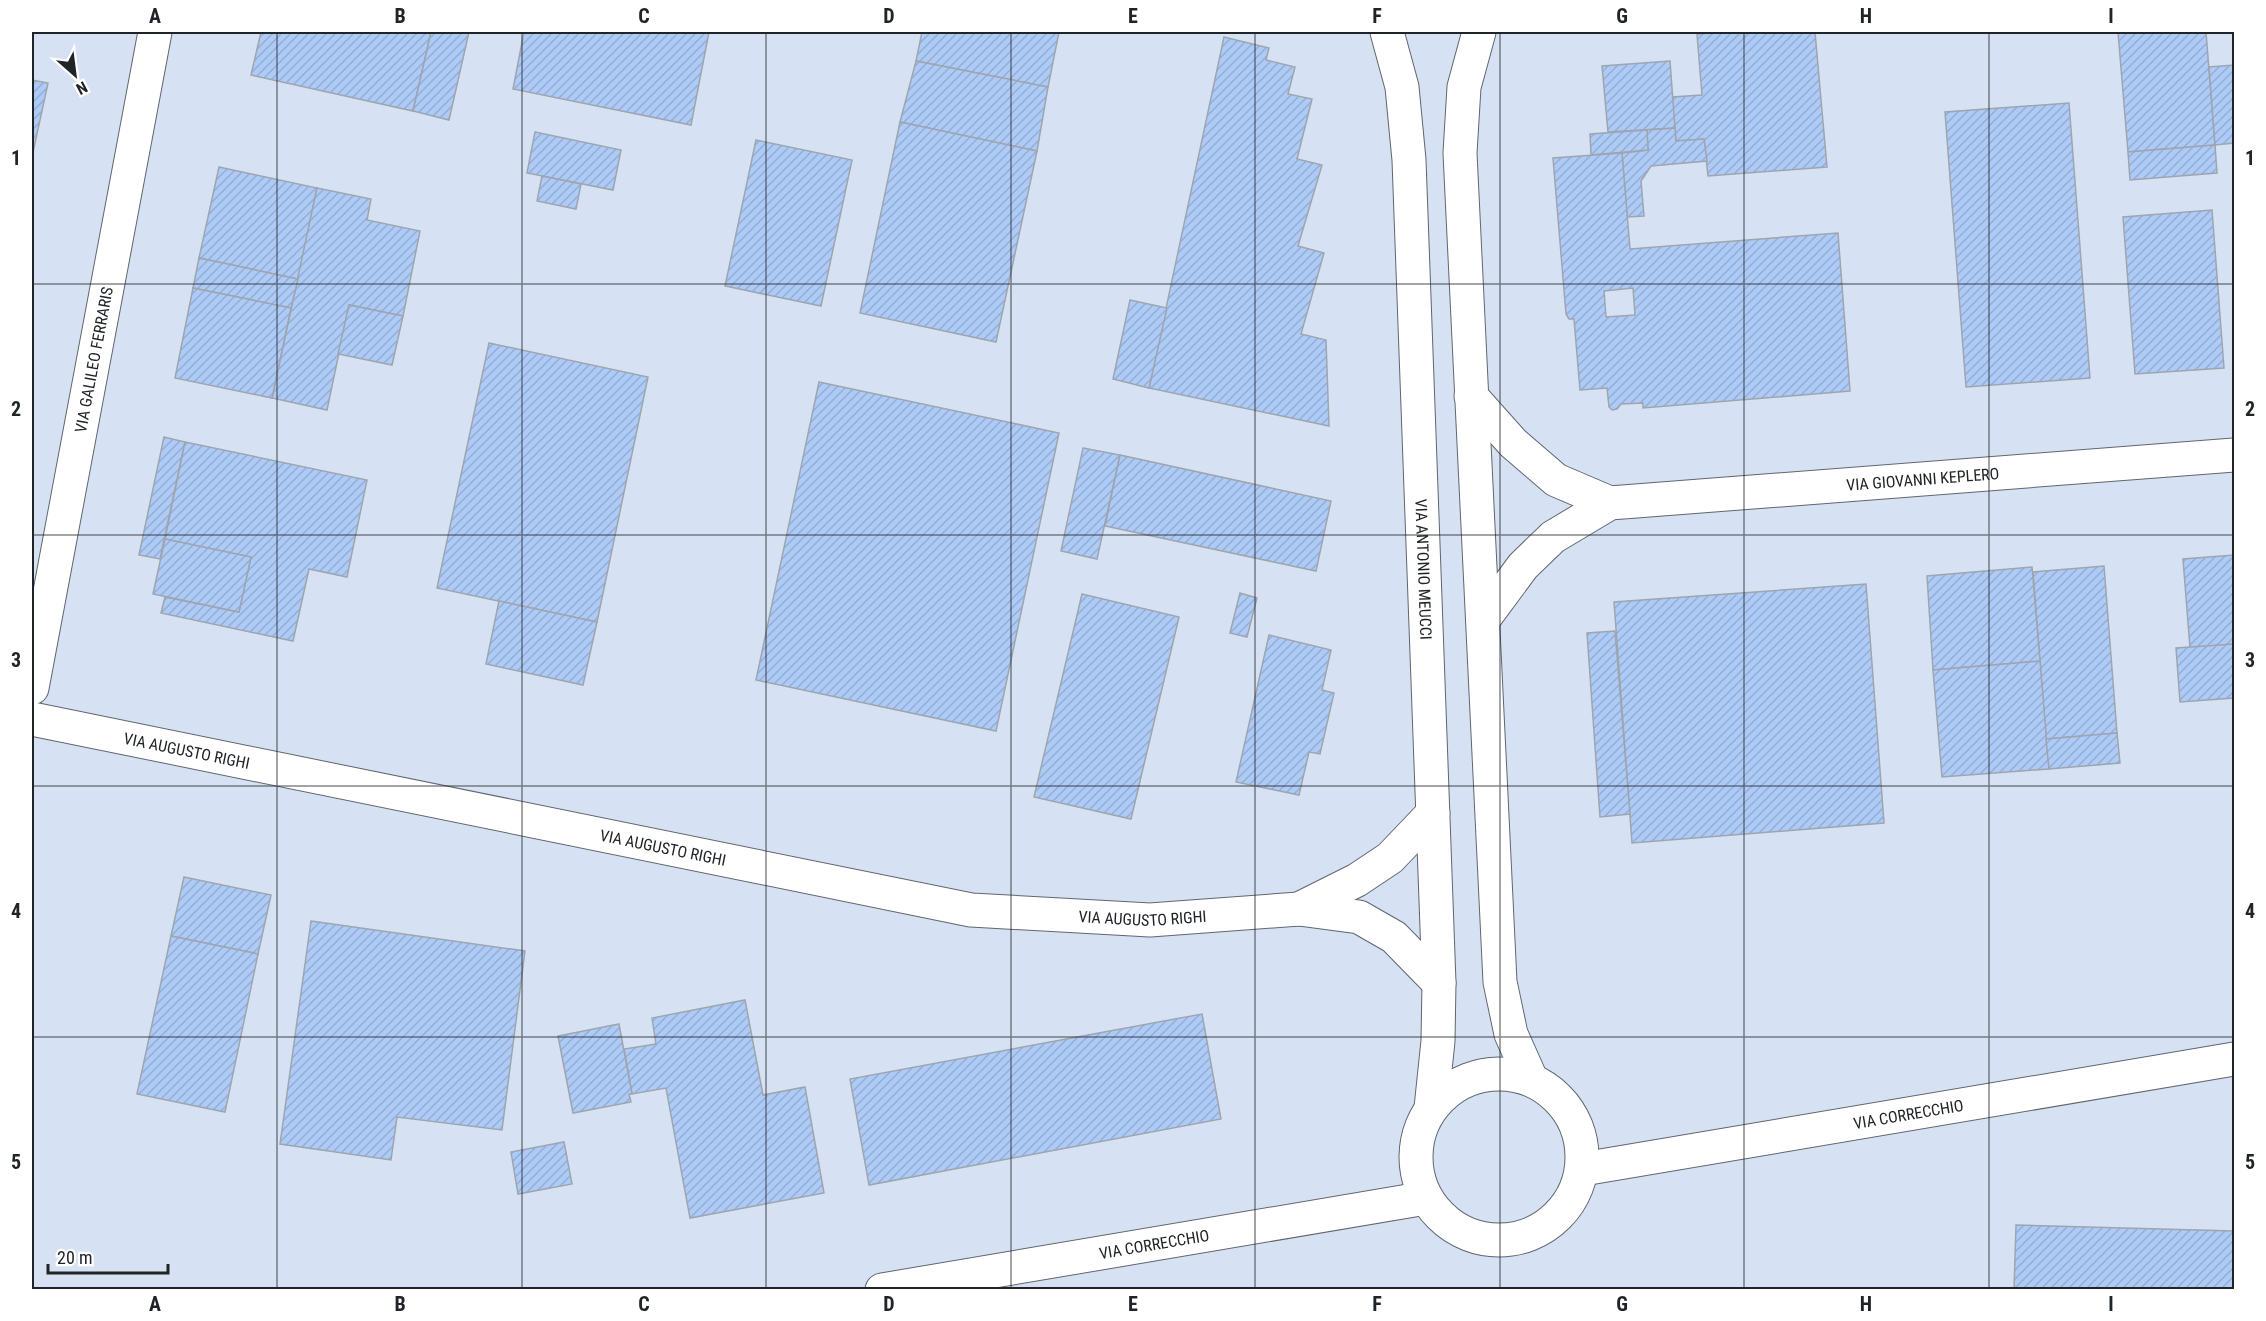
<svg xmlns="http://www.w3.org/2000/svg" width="2266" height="1321" font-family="'Roboto Condensed',sans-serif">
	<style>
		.built { fill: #d6e2f3 }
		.building { fill: url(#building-hatch); stroke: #9ea5ae; stroke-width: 1.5; fill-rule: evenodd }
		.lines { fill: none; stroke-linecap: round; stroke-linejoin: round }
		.street-casing { stroke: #60666f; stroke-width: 35 }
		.secondary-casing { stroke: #60666f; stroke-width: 35 }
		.street { stroke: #fff; stroke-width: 33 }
		.secondary { stroke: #fff; stroke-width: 33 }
		.grid { fill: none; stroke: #202327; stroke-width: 1.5; stroke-opacity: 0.55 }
		.labels { text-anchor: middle; stroke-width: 4.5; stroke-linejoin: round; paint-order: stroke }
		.street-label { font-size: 16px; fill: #202327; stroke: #fff }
		.neatline { fill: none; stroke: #202327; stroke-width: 2 }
		.grid-label { font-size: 20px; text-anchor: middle; font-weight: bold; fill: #202327 }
	</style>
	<defs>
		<pattern id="building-hatch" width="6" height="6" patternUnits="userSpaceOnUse" patternTransform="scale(1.5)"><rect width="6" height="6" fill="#adcbf6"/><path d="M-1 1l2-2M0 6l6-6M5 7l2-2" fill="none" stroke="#95aed3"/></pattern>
	</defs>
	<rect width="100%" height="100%" fill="#e7eef9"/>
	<rect class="built" x="32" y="32" width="2202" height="1257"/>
	<g class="building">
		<path d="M261,32H431L413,111L251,75Z"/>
		<path d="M431,32H469L449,120L413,111Z"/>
		<path d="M524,32H709L691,125L513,89Z"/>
		<path d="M922,32H1059L1048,87L916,61Z"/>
		<path d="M1726,32H1815L1827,167L1708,176L1704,139L1676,141L1672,97L1702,95L1697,34Z"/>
		<path d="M2118,32H2206L2215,145L2128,152Z"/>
		<path d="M1224,37L1269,48L1266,60L1295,67L1288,94L1312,99L1297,159L1322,165L1298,246L1324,253L1301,334L1326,340L1329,426L1149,388Z"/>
		<path d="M916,61L1048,87L1037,151L900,122Z"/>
		<path d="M1670,61L1675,128L1608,132L1602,66Z"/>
		<path d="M2234,65V143L2215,145L2209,67Z"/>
		<path d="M32,80L48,83L32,157Z"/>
		<path d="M2069,103L2090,378L1966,387L1945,112Z"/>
		<path d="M900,122L1037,151L996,342L860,313Z"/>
		<path d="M1675,128L1676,141L1704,139L1707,161L1651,166L1641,181L1644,216L1627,217L1622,153L1648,150L1647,130Z"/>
		<path d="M1647,130L1648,150L1591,155L1590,134Z"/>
		<path d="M535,132L621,150L613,190L527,173Z"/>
		<path d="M756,140L852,160L821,306L725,286Z"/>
		<path d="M2215,145L2217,173L2130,180L2128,152Z"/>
		<path d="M1622,153L1630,249L1838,233L1850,391L1643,408V403L1621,404L1617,409L1612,410L1609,407L1607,388L1580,390L1574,319H1569L1566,314L1553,158ZM1633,288L1635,315L1606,317L1604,291Z"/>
		<path d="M219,167L317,188L298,279L199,258Z"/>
		<path d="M542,176L581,184L576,209L537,201Z"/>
		<path d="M317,188L371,199L367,220L420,231L403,316L349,305L327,410L272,398Z"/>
		<path d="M2212,210L2224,368L2135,374L2123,217Z"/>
		<path d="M199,258L298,279L291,308L193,288Z"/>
		<path d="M193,288L291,308L272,398L175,378Z"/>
		<path d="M1130,300L1167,308L1149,388L1113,379Z"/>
		<path d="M349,305L403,316L392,365L338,354Z"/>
		<path d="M489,343L648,377L597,622L437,588Z"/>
		<path d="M819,382L1059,433L996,731L756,680Z"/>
		<path d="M164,437L185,442L160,559L139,555Z"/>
		<path d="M185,442L367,480L347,577L309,569L293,641L161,613L165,597L239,612L251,557L165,539Z"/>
		<path d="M1083,448L1120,455L1097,559L1061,551Z"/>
		<path d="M1120,455L1331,501L1316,571L1105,526Z"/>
		<path d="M165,539L251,557L239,612L153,594Z"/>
		<path d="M2234,555V644L2190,648L2183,559Z"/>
		<path d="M2104,566L2117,733L2046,739L2033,572Z"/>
		<path d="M2032,567L2040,661L1933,670L1927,576Z"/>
		<path d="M1866,584L1884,823L1632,843L1614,602Z"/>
		<path d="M1240,593L1257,598L1247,637L1230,633Z"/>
		<path d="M1082,594L1179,617L1131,819L1034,797Z"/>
		<path d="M499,601L597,622L583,685L486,664Z"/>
		<path d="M1615,631L1630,814L1600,817L1587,633Z"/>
		<path d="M1269,635L1331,650L1322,690L1334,693L1320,754L1309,752L1299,795L1236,782Z"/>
		<path d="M2234,644V698L2180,702L2176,648Z"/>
		<path d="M2040,661L2049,769L1942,777L1933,670Z"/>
		<path d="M2117,733L2120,763L2049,769L2046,739Z"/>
		<path d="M184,877L271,895L258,954L171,936Z"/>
		<path d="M311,921L525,951L502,1130L397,1117L391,1160L280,1144Z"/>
		<path d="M171,936L258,954L225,1112L137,1094Z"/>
		<path d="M745,1000L763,1095L805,1087L824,1193L690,1218L666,1088L632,1094L624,1049L656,1044L652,1018Z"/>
		<path d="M1202,1014L1221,1119L869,1185L850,1079Z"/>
		<path d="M619,1024L632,1094H629L631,1102L573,1113L558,1036Z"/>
		<path d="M564,1142L572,1184L518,1194L511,1152Z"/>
		<path d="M2016,1225L2234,1231V1290H2014Z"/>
	</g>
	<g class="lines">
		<defs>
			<g id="street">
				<path d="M1471,396L1513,443L1556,480L1610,503"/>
				<path id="s1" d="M1483,620L1523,566L1553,537L1610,503L2234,455"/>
				<path id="s2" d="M32,688L155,32"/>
				<path id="s3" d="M32,719L971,910L1150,920L1299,909L1359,917L1394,937L1439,983"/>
				<path d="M1299,909L1357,880L1390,858L1433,813"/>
			</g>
			<g id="secondary">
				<path id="s4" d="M1387,32L1402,87L1409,160L1439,983L1438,1041L1431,1108"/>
				<path d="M1479,32L1464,87L1460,153L1500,982L1511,1034L1531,1079"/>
				<circle cx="1499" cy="1157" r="83"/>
				<path id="s5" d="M1583,1169L2234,1059"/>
				<path id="s6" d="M882,1290L1426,1198"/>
			</g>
		</defs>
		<use href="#street" class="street-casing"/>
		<use href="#secondary" class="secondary-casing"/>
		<use href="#street" class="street"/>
		<use href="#secondary" class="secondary"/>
	</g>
	<path class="grid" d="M277,32V1290M522,32V1290M766,32V1290M1011,32V1290M1255,32V1290M1500,32V1290M1744,32V1290M1989,32V1290M32,284H2234M32,535H2234M32,786H2234M32,1037H2234"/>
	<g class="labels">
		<g class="street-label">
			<text dy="6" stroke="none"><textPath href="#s2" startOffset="334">VIA GALILEO FERRARIS</textPath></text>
			<text dy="6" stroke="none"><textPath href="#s1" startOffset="489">VIA GIOVANNI KEPLERO</textPath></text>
			<text dy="6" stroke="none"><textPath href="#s4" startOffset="540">VIA ANTONIO MEUCCI</textPath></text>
			<text dy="6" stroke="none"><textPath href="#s3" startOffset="158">VIA AUGUSTO RIGHI</textPath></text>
			<text dy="6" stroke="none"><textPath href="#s3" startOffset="644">VIA AUGUSTO RIGHI</textPath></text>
			<text dy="6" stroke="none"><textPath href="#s3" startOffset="1130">VIA AUGUSTO RIGHI</textPath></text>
			<text dy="6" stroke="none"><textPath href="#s5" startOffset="330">VIA CORRECCHIO</textPath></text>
			<text dy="6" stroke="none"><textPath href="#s6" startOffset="276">VIA CORRECCHIO</textPath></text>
		</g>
	</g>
	<rect width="2266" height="1321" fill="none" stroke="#ffffff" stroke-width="66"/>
	<g transform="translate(75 75) rotate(152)" stroke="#ffffff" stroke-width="4.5" paint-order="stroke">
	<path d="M0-4.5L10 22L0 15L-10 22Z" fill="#202327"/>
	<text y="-9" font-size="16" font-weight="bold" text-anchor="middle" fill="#202327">N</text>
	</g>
	<path d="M48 1264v9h120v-9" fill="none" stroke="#202327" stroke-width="3"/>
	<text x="57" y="1264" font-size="18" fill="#202327" stroke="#ffffff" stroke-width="4.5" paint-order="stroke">20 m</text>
	<rect x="33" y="33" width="2200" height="1255" class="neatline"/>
	<g class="grid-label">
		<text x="155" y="23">A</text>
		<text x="400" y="23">B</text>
		<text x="644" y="23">C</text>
		<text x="889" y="23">D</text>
		<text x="1133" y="23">E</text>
		<text x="1377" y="23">F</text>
		<text x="1622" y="23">G</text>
		<text x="1866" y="23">H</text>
		<text x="2111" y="23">I</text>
		<text x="16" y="165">1</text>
		<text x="2250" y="165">1</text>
		<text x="16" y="416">2</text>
		<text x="2250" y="416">2</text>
		<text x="16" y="667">3</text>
		<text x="2250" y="667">3</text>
		<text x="16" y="918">4</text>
		<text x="2250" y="918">4</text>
		<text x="16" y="1169">5</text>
		<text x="2250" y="1169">5</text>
		<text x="155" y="1311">A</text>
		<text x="400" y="1311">B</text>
		<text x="644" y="1311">C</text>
		<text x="889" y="1311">D</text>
		<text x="1133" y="1311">E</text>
		<text x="1377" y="1311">F</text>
		<text x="1622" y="1311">G</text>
		<text x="1866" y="1311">H</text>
		<text x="2111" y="1311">I</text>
	</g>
</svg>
